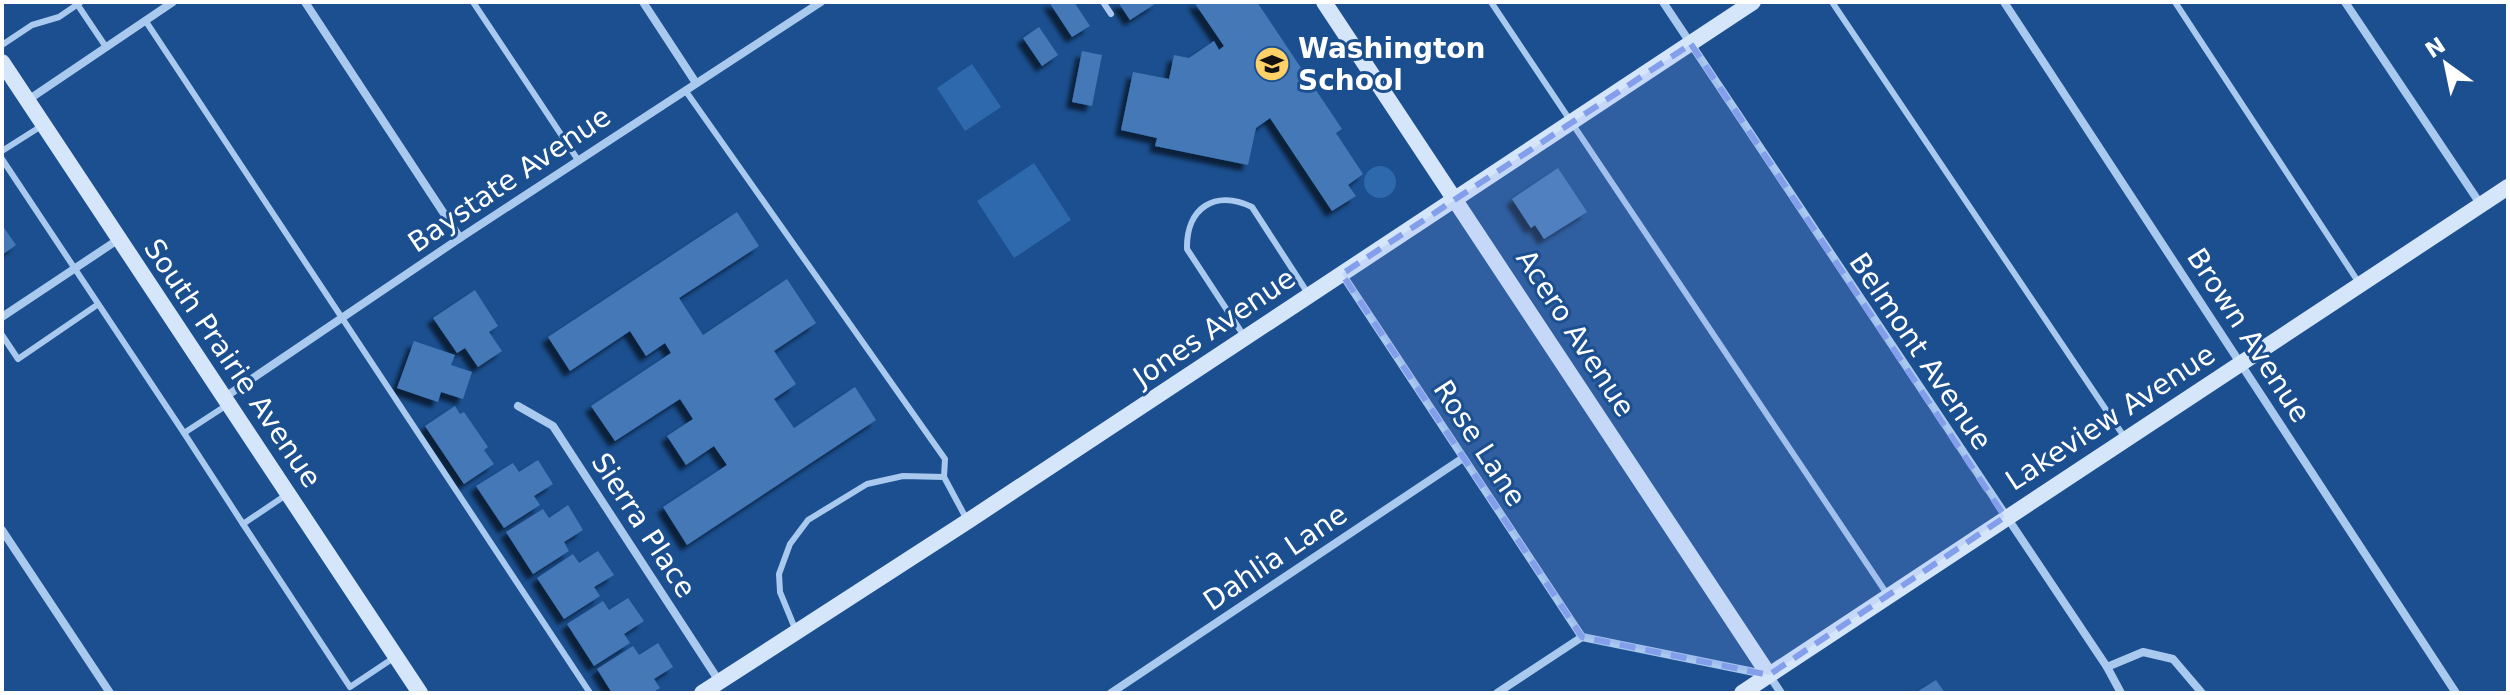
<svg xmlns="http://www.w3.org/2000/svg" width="2510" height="695" font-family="'DejaVu Sans',sans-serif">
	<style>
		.green { fill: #2e69ad }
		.building { fill: #4478b7; filter: url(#shadow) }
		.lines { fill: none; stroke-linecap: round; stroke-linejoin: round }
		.lane { stroke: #a9c9ee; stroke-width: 6 }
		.street { stroke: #a9c9ee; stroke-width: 8 }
		.secondary { stroke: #d6e6fa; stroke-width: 16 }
		.marked { fill: #839eea; fill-opacity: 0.2; stroke: #839eea; stroke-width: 6; stroke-dasharray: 16 10; stroke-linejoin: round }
		.labels { text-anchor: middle; stroke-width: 6; stroke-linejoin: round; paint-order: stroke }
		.poi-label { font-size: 28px; font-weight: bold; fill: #fff; stroke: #1b4f8f; text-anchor: start }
		.street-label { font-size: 28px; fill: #fff; stroke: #1b4f8f }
	</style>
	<defs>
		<filter id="shadow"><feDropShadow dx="-6" dy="6" stdDeviation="2" flood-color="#0009"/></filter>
	</defs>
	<rect width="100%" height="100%" fill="#1b4f8f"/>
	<g class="green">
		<path d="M972,64L1001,107L965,131L937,88Z"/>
		<path d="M1034,163L1071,220L1014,258L977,201Z"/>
		<circle cx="1380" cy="182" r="16"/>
	</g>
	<g class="building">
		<path d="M1049,2H1074L1090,26L1072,37Z"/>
		<path d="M1118,2H1158L1130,20Z"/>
		<path d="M1194,2H1257L1342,129L1336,133L1363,174L1348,185L1356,196L1332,211L1270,118L1256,128L1248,165L1155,146L1157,138L1121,130L1133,72L1169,79L1174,55L1189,58L1214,41L1219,50L1224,46Z"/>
		<path d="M1039,27L1058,55L1042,66L1023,38Z"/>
		<path d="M1082,51L1102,55L1092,106L1072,102Z"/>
		<path d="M1558,168L1587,212L1544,239L1535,225L1531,228L1512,199Z"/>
		<path d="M737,212L759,246L679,298L703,335L787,279L816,323L774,351L796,384L774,399L794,428L855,387L876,420L687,545L663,507L727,465L714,446L686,465L667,436L693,419L680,399L615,441L591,406L671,353L665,343L646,356L630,331L570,371L548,337Z"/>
		<path d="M2,225L16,245L2,255Z"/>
		<path d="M475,290L498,326L489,332L502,351L478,367L465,348L457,353L433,318Z"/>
		<path d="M414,341L455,355L451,365L472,372L463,399L441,392L438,402L397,388Z"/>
		<path d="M455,406L460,414L464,412L488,447L484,450L494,464L464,484L425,426Z"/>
		<path d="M538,460L553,484L534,496L540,505L504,528L476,486L513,463L519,472Z"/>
		<path d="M568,505L583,530L564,542L569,551L533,574L506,532L543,509L549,518Z"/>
		<path d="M598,551L614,575L594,587L600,596L564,619L537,578L573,554L579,563Z"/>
		<path d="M628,598L644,621L624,634L630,643L594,666L567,624L603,601L609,610Z"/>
		<path d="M658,643L673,667L654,679L660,688L652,693H612L597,669L633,646L639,655Z"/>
		<path d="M1936,680L1945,693H1915Z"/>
	</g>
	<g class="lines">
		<g class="lane">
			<path d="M473,2L578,160"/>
			<path d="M1103,2L1111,14"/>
			<path d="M1491,2L1887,594"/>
			<path d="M1832,2L2125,438"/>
			<path d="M2175,2L2359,283"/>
			<path d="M77,4L106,47"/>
			<path d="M145,20L590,693"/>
			<path d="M2,45L32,25L59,17L81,2"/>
			<path d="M685,90L945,459L944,477L966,518"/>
			<path d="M2,151L43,125"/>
			<path d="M2,159L184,433L227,405"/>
			<path d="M2,335L18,359L97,305"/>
			<path d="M1244,336L1187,249C1186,208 1215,189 1252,207L1309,295"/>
			<path d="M184,433L243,524"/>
			<path d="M286,495L243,524L350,687L395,657"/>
			<path d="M796,631L780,592L779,574L790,544L808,520L867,484L903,476L944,477"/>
		</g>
		<g class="street">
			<path d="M305,2L460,238"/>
			<path d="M643,2L696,83"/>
			<path d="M1663,2L2107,667L2143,652L2173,659L2202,693"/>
			<path d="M2004,2L2456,693"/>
			<path d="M2345,2L2481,205"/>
			<path d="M28,100L173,2"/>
			<path d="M1342,274L1582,637"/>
			<path d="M2,317L119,239"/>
			<path d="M225,397L460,238L821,2"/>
			<path d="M518,406L553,426L719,681"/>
			<path d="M2,530L110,693"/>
			<path d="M2107,667L2121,693"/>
			<path d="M1111,693L1463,458"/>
			<path d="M1497,693L1582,637L1769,675L1781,693"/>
		</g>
		<g class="secondary">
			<path d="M1324,2L1769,675"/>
			<path d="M2,62L420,693"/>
			<path d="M702,693L968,521L1753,2"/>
			<path d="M1742,693L2508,187"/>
		</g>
	</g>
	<path class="marked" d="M1691,44L2005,517L1769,675L1582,637L1342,274Z"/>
	<defs>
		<symbol id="school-disc" viewBox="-11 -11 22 22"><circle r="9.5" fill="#ffd166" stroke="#1b4f8f"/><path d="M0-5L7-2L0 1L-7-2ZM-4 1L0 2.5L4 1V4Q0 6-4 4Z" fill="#111"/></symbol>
	</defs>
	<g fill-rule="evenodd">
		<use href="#school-disc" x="1252" y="44" width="40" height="40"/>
	</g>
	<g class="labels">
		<g class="poi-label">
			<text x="1298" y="58">Washington<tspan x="1298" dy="32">School</tspan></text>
		</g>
		<g class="street-label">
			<text transform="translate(509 179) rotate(-34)" y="10">Baystate Avenue</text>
			<text transform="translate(1214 327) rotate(-34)" y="10">Jones Avenue</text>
			<text transform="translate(1576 333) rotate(57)" y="10">Acero Avenue</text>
			<text transform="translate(2249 335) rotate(57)" y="10">Brown Avenue</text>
			<text transform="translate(1921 351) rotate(56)" y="10">Belmont Avenue</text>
			<text transform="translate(233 363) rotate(56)" y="10">South Prairie Avenue</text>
			<text transform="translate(2110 417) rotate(-33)" y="10">Lakeview Avenue</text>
			<text transform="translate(1480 443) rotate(57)" y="10">Rose Lane</text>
			<text transform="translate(644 525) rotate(57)" y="10">Sierra Place</text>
			<text transform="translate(1275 557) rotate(-34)" y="10">Dahlia Lane</text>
		</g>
	</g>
	<rect width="2510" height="695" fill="none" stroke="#ffffff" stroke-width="8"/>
	<g transform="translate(2446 64) rotate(327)" stroke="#1b4f8f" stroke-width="6" paint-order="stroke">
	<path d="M0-6L14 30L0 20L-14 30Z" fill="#ffffff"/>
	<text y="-12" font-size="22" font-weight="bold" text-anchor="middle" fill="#ffffff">N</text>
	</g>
</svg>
